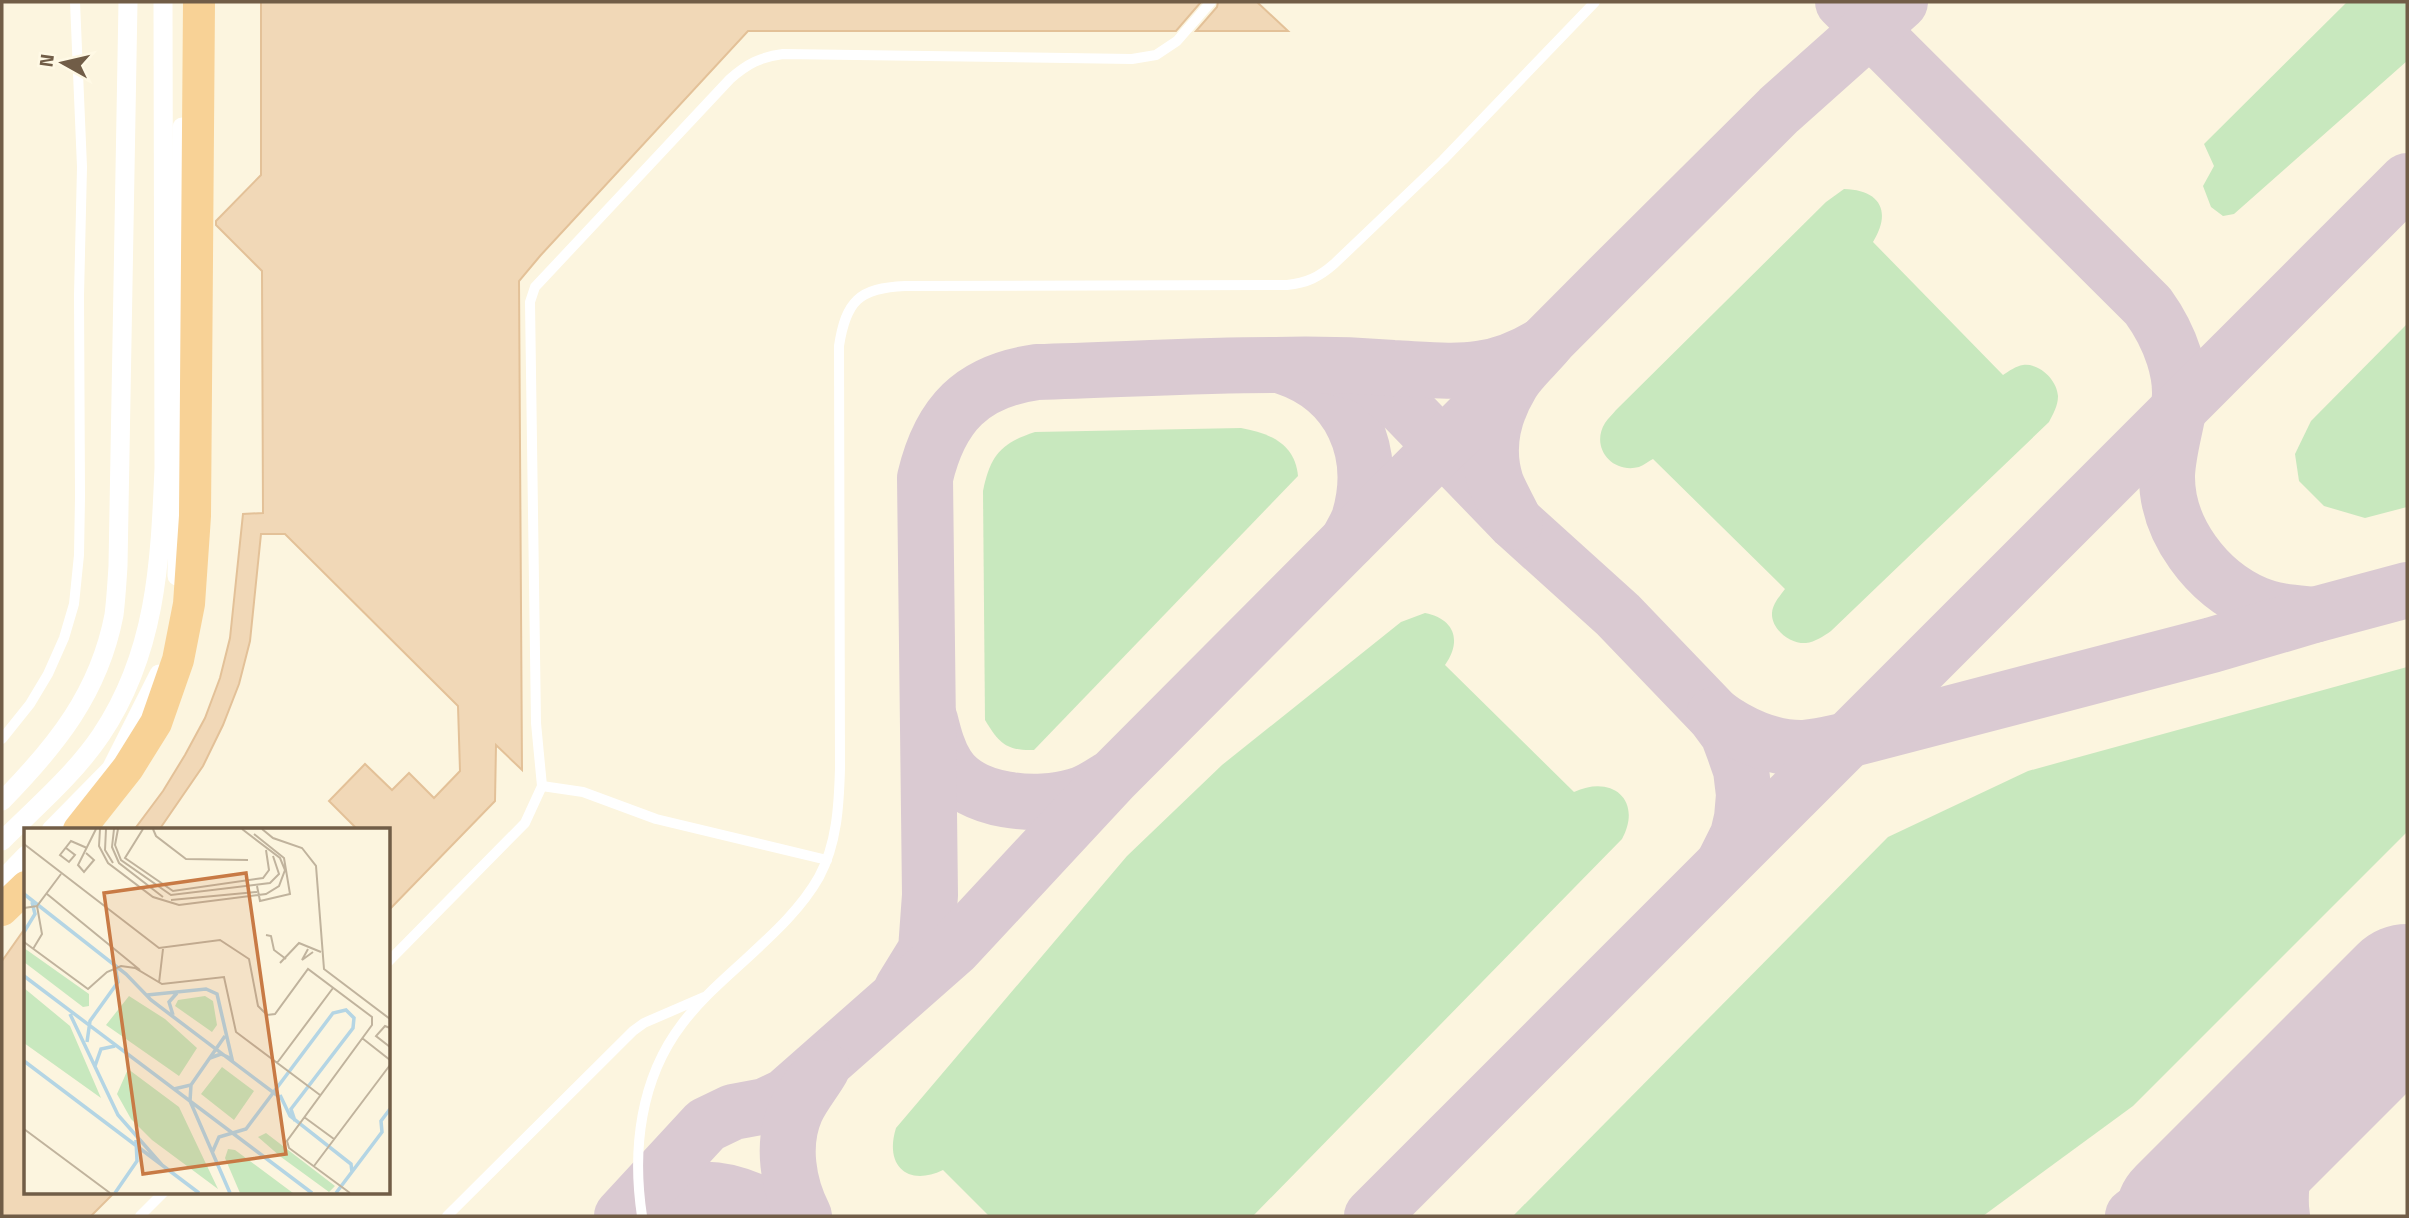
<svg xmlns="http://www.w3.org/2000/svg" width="2409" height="1218" font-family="'Titillium Web',sans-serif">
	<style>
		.green { fill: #c8e8be }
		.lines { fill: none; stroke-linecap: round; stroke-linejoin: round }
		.taxiway { stroke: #dacad2; stroke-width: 56 }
		.runway { stroke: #dacad2; stroke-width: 140 }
		.building { fill: #f1d8b7; stroke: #e3c198; stroke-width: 2 }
		.service { stroke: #fff; stroke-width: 10 }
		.minor { stroke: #fff; stroke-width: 19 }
		.trunk { stroke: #f8d296; stroke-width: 32 }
		.inset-river { fill: none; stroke: #b4d5e4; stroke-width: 3.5 }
		.inset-road { fill: none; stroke: #c0b39d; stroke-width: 2 }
		.view { fill: #c87a45; fill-opacity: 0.15; stroke: #c87a45; stroke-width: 3.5 }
		.inset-edge { fill: none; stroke: #715d47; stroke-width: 3.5 }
	</style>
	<rect width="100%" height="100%" fill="#fcf5df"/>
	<g class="green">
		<path d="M2347,2H2407V61L2234,214L2223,216L2211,207L2203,186L2214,166L2204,144Z"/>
		<path d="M1844,189C1880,190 1892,211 1873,242L2003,375C2009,371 2016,366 2023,365C2040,363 2057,380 2058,396C2058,406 2053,414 2049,422L1831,631C1824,636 1815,642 1806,643C1790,644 1771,629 1772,613C1773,603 1780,596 1785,589L1653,459C1649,461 1644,465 1639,467C1612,474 1590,447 1605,423C1608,418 1613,414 1616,410L1826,202Z"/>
		<path d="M2407,324V507L2365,518L2324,506L2299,481L2295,454L2311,421Z"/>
		<path d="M1241,428C1269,433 1295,443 1298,476L1034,750C1006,751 999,743 985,720L983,491C990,456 1001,443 1035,432Z"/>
		<path d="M1425,613C1455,619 1462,641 1445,665L1574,792C1612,774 1643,800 1622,839L1253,1216H989L943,1170C908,1187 884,1166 896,1128L1127,856L1222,765L1401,622Z"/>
		<path d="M2407,667V832L2133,1106L1983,1216H1513L1888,837L2028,771Z"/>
	</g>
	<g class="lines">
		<g class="taxiway">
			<path d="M1843,2L2148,306C2169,335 2186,376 2178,412C2174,433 2168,453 2167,475C2166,530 2207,583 2256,604C2275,612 2295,613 2314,615"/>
			<path d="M1285,367C1351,389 1379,453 1359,519C1356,527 1349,538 1348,541"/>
			<path d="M1341,369L1359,373L1372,379L1402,405L1515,522L1618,615L1714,715L1728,734L1734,750L1741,770L1744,795L1742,818L1738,835L1724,863"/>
			<path d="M1714,715C1739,734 1772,749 1804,748C1819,747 1834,743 1848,740L2212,645L2314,615L2407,590"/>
			<path d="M930,720C934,736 938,752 947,766C970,803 1038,808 1076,796C1088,793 1098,786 1109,779"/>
			<path d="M902,989L926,950L930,895L925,478C940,414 972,381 1037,372C1117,370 1197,365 1276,365C1315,364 1354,365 1393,368C1454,371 1491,378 1546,343C1535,356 1519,370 1511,384C1493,414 1485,449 1496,483C1501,496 1509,509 1515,522"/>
			<path d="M627,1213C684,1182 725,1180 781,1216"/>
			<path d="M622,1216L706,1125L733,1112L765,1106L786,1096L954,948L1113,777L1610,278L1779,110L1900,2"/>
			<path d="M804,1216C788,1185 781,1144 796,1110C802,1096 814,1082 822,1068"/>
			<path d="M1372,1216L2407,181"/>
			<path d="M2133,1216L2230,1146L2353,1048"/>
			<path d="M2282,1216C2278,1191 2285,1149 2297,1125C2305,1110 2319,1095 2329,1081"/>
		</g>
		<path class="runway" d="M2185,1216L2407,994"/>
	</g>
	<g class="building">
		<path d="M261,2H1201L1176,31H748L540,256L519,281L522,770L496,745L495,801L388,911V830H358L329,801L365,764L392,790L409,773L434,798L460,771L458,706L285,534H261L250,641L239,684L223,725L203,766L159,830H134L163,791L185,755L205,718L220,678L230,638L243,514L263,513L262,271L216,225V221L261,175Z"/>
		<path d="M1218,2H1257L1288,31H1196L1217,7Z"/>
		<path d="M26,927V1192H115L91,1216H2V961Z"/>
	</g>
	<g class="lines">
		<g class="service">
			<path d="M2,739L30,704L48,674L64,638L74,604L79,555L80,497L79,296L82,167L75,2"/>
			<path d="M542,786L583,792L656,819L827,860"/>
			<path d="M388,962L525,823L542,786L536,723L530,302L535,287L730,79C747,64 760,57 783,54L1132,59L1156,55L1177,41L1211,2"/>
			<path d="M140,1216L164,1192"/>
			<path d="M447,1216L633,1031L644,1023L704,997"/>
			<path d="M642,1216C632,1150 640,1079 682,1024C700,1000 723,980 745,960C772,935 801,909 819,877C837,844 839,805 840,768L839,346C846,301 859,288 905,286L1287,285C1307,283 1319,277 1334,264L1443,160L1595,2"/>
		</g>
		<g class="minor">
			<path d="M177,576L182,127"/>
			<path d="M2,801C56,746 99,693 114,615C116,599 117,582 118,566L128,2"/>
			<path d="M51,830L111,769L159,674"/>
			<path d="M2,841C35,808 74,775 101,735C156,653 160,564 164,468L163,2"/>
			<path d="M2,880L26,855"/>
		</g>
		<g class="trunk">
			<path d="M79,830L128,768L156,723L178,660L189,604L195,516L199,2"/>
			<path d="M2,910L26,887"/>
		</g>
	</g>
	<g transform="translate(24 828)">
		<rect width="366" height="366" fill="#fcf5df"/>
		<path d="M0,120L65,166V178L59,179L0,134ZM0,160L46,198L77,270L0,215ZM105,168L141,191L173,220L155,248L82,197ZM181,168L189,173L193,197L188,204L151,178L154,172ZM198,239L230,263L210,292L177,266ZM104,241L155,279L194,361L128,312L107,291L93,266ZM242,305L311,358L305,364L257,329L234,309ZM204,321L211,322L269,365H216L201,330Z" fill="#c8e8be"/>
		<path class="inset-river" d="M0,66L102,146L127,172L258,271M0,104L11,86L8,74M0,148L288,365M123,167L182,161L193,166L208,231L197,226L186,230M46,186L94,287L138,337M149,187L145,174L153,165M63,214L66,193L94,154L91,138M0,233L175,365M71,238L77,221L91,218M167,257L166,273L206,365M150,261L167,257L201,208M256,267L266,288L327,336L328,344M188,325L195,309L222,301L309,185L322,182L330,190L329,200L267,281L271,293M91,365L113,333L112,312M312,365L358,304L357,293L366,281"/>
		<path class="inset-road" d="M76,1L75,18L84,35L129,69L155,77L242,66L255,58L261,42L256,30L218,1M82,1L81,22L89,35M90,1L88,19L95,35L139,69M94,1L91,17L97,32L147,67L246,55L255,46L249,28M119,1L101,30L149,63L239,50L245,42L242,22M129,1L132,8L162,31L224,32M238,1L249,10L278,20L292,38L300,141L366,191M230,6L260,30L266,66L236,73L233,58M0,16L135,120L196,112L225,131L234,178L243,187L251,186L284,141L348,189V197L263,313L265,320L326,365M42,20L51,27L45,34L36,27L47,13L63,20M62,25L70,32L60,44L54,37L72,1M23,66L116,142M147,72L233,64M0,80L13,78L37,46M242,107L247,108L250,122L262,131M0,114L64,161L83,144L97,138L111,140L138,156L200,149L212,204L296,267M9,121L18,106L13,78M284,121L278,132L289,124M256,135L275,115L297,124M135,155L139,121M366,200L361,198L352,208L366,219M338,210L366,232M253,235L309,160M280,289L310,311M0,301L86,365M290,338L366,237"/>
		<path class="view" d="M222,45L262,326L119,346L80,65Z"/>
		<rect width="366" height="366" class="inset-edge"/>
	</g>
	<rect width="2409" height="1218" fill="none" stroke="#715d47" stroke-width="7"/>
	<g transform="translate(63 63) rotate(278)" stroke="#fff9e5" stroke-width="5" paint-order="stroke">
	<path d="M0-5L12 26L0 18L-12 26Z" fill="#715d47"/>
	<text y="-10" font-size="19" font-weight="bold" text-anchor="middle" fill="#715d47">N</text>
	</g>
</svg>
